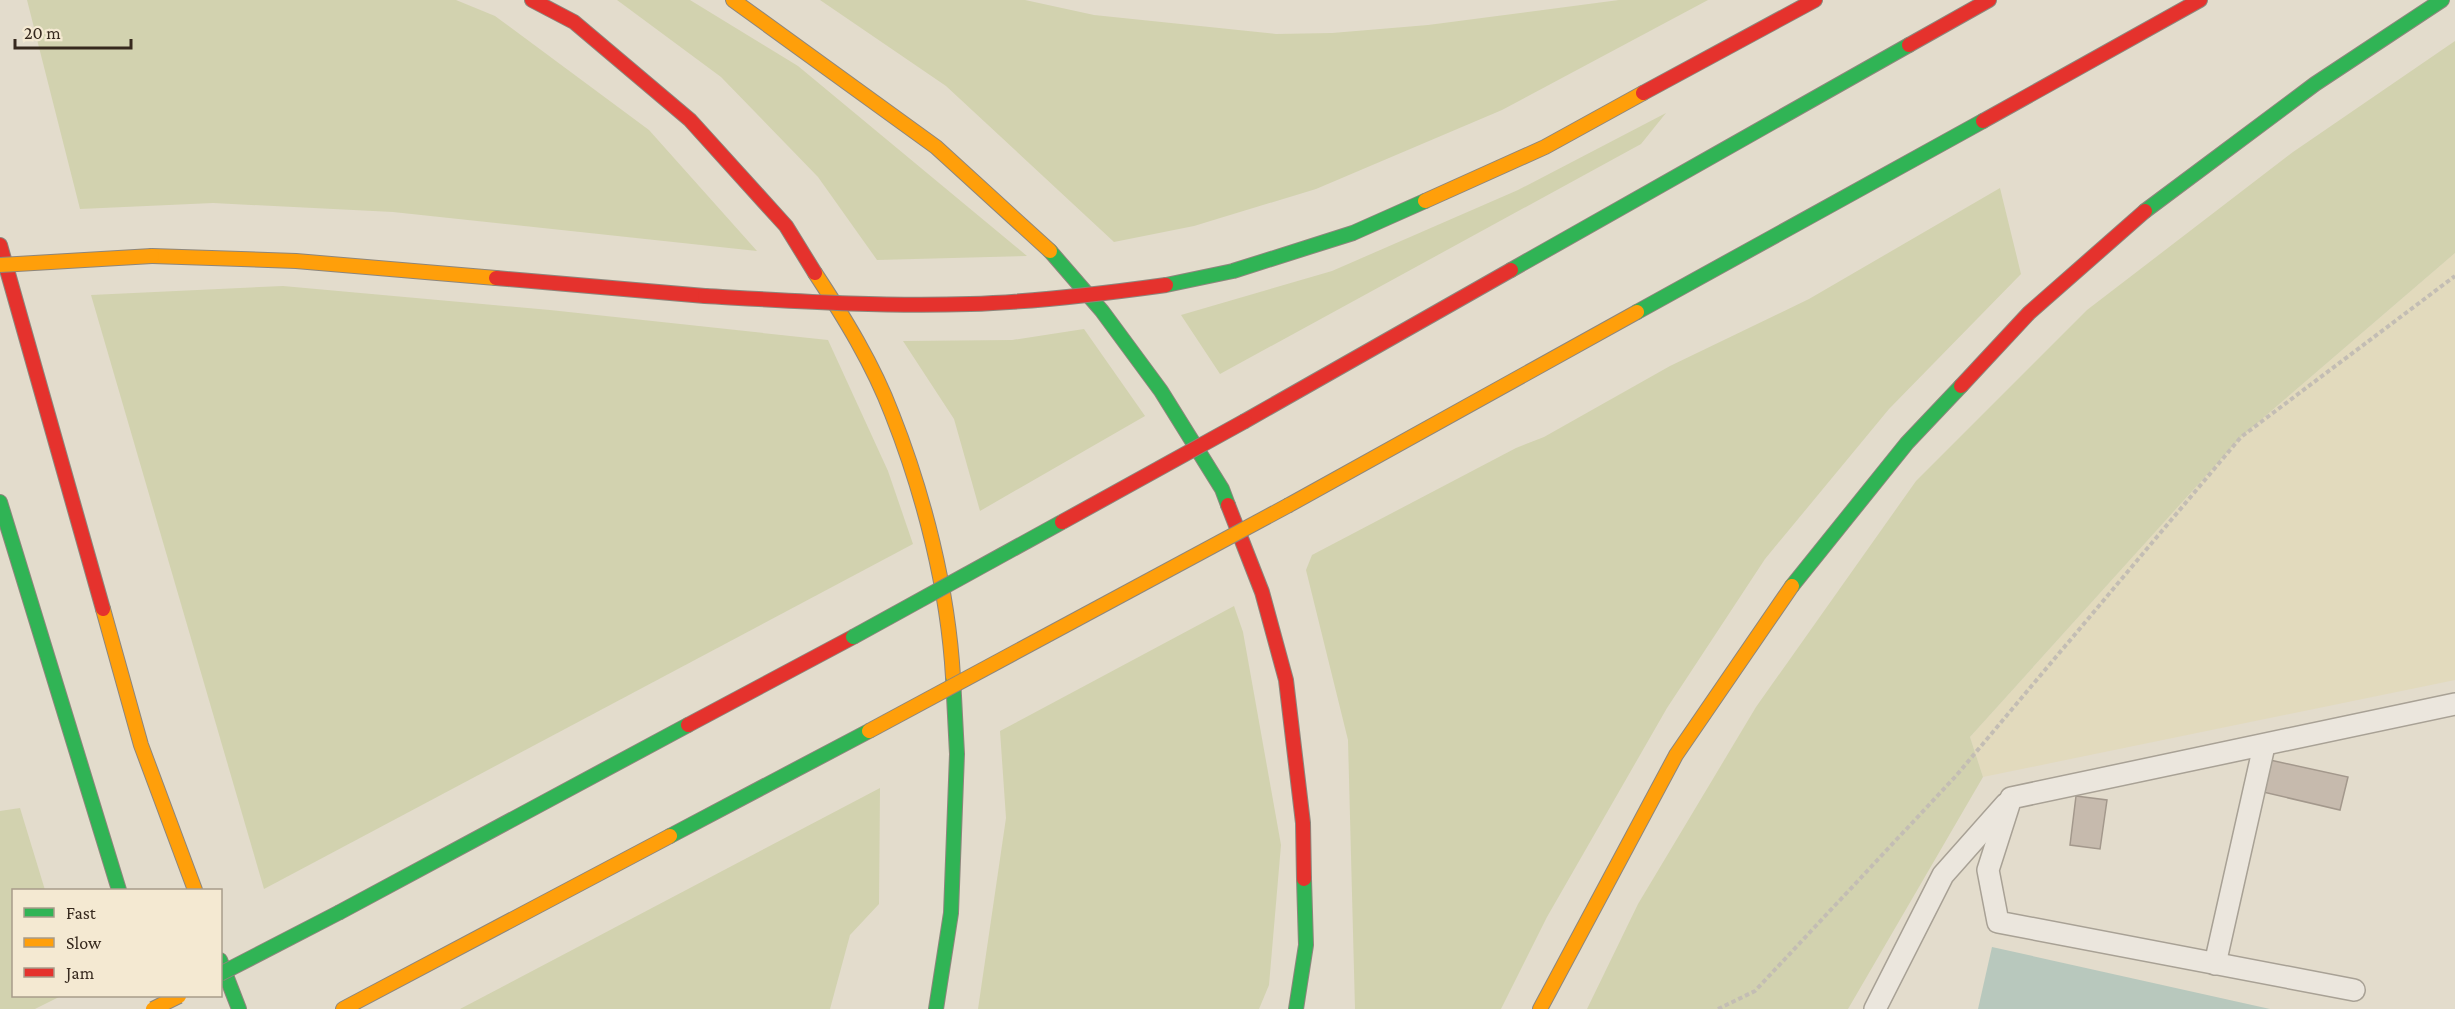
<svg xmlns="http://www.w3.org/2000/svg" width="2455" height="1009" font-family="'Crimson Pro',serif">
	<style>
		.farmland { fill: #e2dabd }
		.green { fill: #d2d2af }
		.water { fill: #b8c8bd }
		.building { fill: #c6baad; stroke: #a3988c; stroke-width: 1.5 }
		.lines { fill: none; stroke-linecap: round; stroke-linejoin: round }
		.lane-casing { stroke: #a8a195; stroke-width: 24 }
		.fast-casing { stroke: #8d867c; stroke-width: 16 }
		.slow-casing { stroke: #8d867c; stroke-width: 16 }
		.jam-casing { stroke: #8d867c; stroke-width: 16 }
		.path { stroke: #c3bdb4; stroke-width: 4; stroke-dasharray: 4.5 3; stroke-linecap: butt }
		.lane { stroke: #ebe6dd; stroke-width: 21 }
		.fast { stroke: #30b455; stroke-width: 14 }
		.slow { stroke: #ff9f0a; stroke-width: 14 }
		.jam { stroke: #e5322d; stroke-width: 14 }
		.fast-bridge-casing { stroke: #8d867c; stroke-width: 16; stroke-linecap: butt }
		.slow-bridge-casing { stroke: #8d867c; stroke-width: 16; stroke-linecap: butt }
		.jam-bridge-casing { stroke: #8d867c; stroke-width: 16; stroke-linecap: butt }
		.fast-bridge { stroke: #30b455; stroke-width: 14 }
		.slow-bridge { stroke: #ff9f0a; stroke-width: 14 }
		.jam-bridge { stroke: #e5322d; stroke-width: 14 }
	</style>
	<rect width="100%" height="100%" fill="#e3dccc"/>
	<path class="farmland" d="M2455,253V680L1983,777L1970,737L2241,437Z"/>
	<g class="green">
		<path d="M27,0H456L495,16L649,130L757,251L393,212L213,203L80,209Z"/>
		<path d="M617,0H690L798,66L1027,256L877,260L818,177L721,77Z"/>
		<path d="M820,0H1025L1094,15L1276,34L1332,33L1428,25L1619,0H1708L1502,110L1316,189L1194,226L1114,242L946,86Z"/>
		<path d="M2455,41V253L2241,437L1970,737L1983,777L1848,1009H1587L1638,904L1756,707L1916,481L2087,310L2293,152Z"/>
		<path d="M1666,113L1641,144L1220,374L1181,315L1332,271L1518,190Z"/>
		<path d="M2000,188L2021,274L1889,409L1765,559L1667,708L1547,917L1501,1009H1355L1348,740L1306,570L1312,555L1516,448L1544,437L1670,366L1809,299Z"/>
		<path d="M283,286L550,310L828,340L888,471L913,544L264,889L91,295Z"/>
		<path d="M1084,329L1145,416L980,511L954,419L903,341L1012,340Z"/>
		<path d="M1234,606L1243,632L1281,845L1269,985L1259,1009H978L1006,818L1000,731Z"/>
		<path d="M880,788L879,904L850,935L830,1009H460Z"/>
		<path d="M20,808L45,890H14V996H61L35,1009H0V811Z"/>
	</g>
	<path class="water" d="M1992,947L2270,1009H1978Z"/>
	<g class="building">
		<path d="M2270,760L2348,777L2340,810L2263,792Z"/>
		<path d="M2076,796L2107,800L2100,849L2070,845Z"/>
	</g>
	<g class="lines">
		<defs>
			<g id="lane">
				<path d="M2215,964L2264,746"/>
				<path d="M2354,990L1998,922L1988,870L2011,798L2455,704"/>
				<path d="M1875,1009L1943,875L2006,804"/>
			</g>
			<g id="fast">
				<path d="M2145,211L2315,84L2442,0"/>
				<path d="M1050,251L1102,311L1161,391L1222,489L1228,505"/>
				<path d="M1511,270L1909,45"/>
				<path d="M1166,285L1233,271L1353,233L1425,201"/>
				<path d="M1637,312L1983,121"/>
				<path d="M0,502L119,890"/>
				<path d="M1792,586L1907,443L1961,386"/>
				<path d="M670,836L869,731"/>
				<path d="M340,912L688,725"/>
				<path d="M220,960L239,1009"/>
				<path d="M936,1009L951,913L957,754L953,677"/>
				<path d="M1296,1009L1306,945L1304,879"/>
			</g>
			<g id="slow">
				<path d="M733,0L936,147L1050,251"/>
				<path d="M1425,201L1545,147L1643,93"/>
				<path d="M152,256L296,261L496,278"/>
				<path d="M815,273C844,317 873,364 892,414C924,495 948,589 953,677"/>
				<path d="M1289,505L1637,312"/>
				<path d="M103,609L141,745L195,890"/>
				<path d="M343,1009L670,836"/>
				<path d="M1540,1009L1676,755L1792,586"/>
			</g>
			<g id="jam">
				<path d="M532,0L574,22L690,120L786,226L815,273"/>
				<path d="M1909,45L1989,0"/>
				<path d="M1643,93L1815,0"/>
				<path d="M1983,121L2200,0"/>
				<path d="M0,245L103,609"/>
				<path d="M496,278L705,296"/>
				<path d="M1961,386L2029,313L2145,211"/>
				<path d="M1245,421L1511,270"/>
				<path d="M1228,505L1262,592L1286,680L1303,823L1304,879"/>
				<path d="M688,725L853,637"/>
			</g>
		</defs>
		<use href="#lane" class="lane-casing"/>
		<use href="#fast" class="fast-casing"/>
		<use href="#slow" class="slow-casing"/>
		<use href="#jam" class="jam-casing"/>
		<path class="path" d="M1718,1009L1755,991L1955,777L2241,437L2455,276"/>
		<use href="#lane" class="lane"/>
		<use href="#fast" class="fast"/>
		<use href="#slow" class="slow"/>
		<use href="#jam" class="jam"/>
		<defs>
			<g id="fast-bridge">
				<path d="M853,637L1062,522"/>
				<path d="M220,974L340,912"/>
			</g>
			<g id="slow-bridge">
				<path d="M0,265L152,256"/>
				<path d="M869,731L1289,505"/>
				<path d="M153,1009L179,996"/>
			</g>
			<g id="jam-bridge">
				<path d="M705,296C793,301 882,307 970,304C1036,302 1101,294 1166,285"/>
				<path d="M1062,522L1245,421"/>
			</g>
		</defs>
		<use href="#fast-bridge" class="fast-bridge-casing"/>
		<use href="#slow-bridge" class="slow-bridge-casing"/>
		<use href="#jam-bridge" class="jam-bridge-casing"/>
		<use href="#fast-bridge" class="fast-bridge"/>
		<use href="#slow-bridge" class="slow-bridge"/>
		<use href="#jam-bridge" class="jam-bridge"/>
	</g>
	<rect x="12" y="889" width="210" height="108" fill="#f4e9d2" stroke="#a89c8a" stroke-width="1.5"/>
	<rect x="24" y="908" width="30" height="9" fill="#30b455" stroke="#a89c8a" stroke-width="1.5"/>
	<text x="66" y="919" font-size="18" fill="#36291e">Fast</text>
	<rect x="24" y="938" width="30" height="9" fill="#ff9f0a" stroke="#a89c8a" stroke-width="1.5"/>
	<text x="66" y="949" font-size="18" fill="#36291e">Slow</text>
	<rect x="24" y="968" width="30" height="9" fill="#e5322d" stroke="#a89c8a" stroke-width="1.5"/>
	<text x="66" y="979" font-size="18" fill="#36291e">Jam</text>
	<path d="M15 39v9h116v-9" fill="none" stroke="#36291e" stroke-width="3"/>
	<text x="24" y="39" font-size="18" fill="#36291e" stroke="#f4e9d2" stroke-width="4.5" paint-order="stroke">20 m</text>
</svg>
